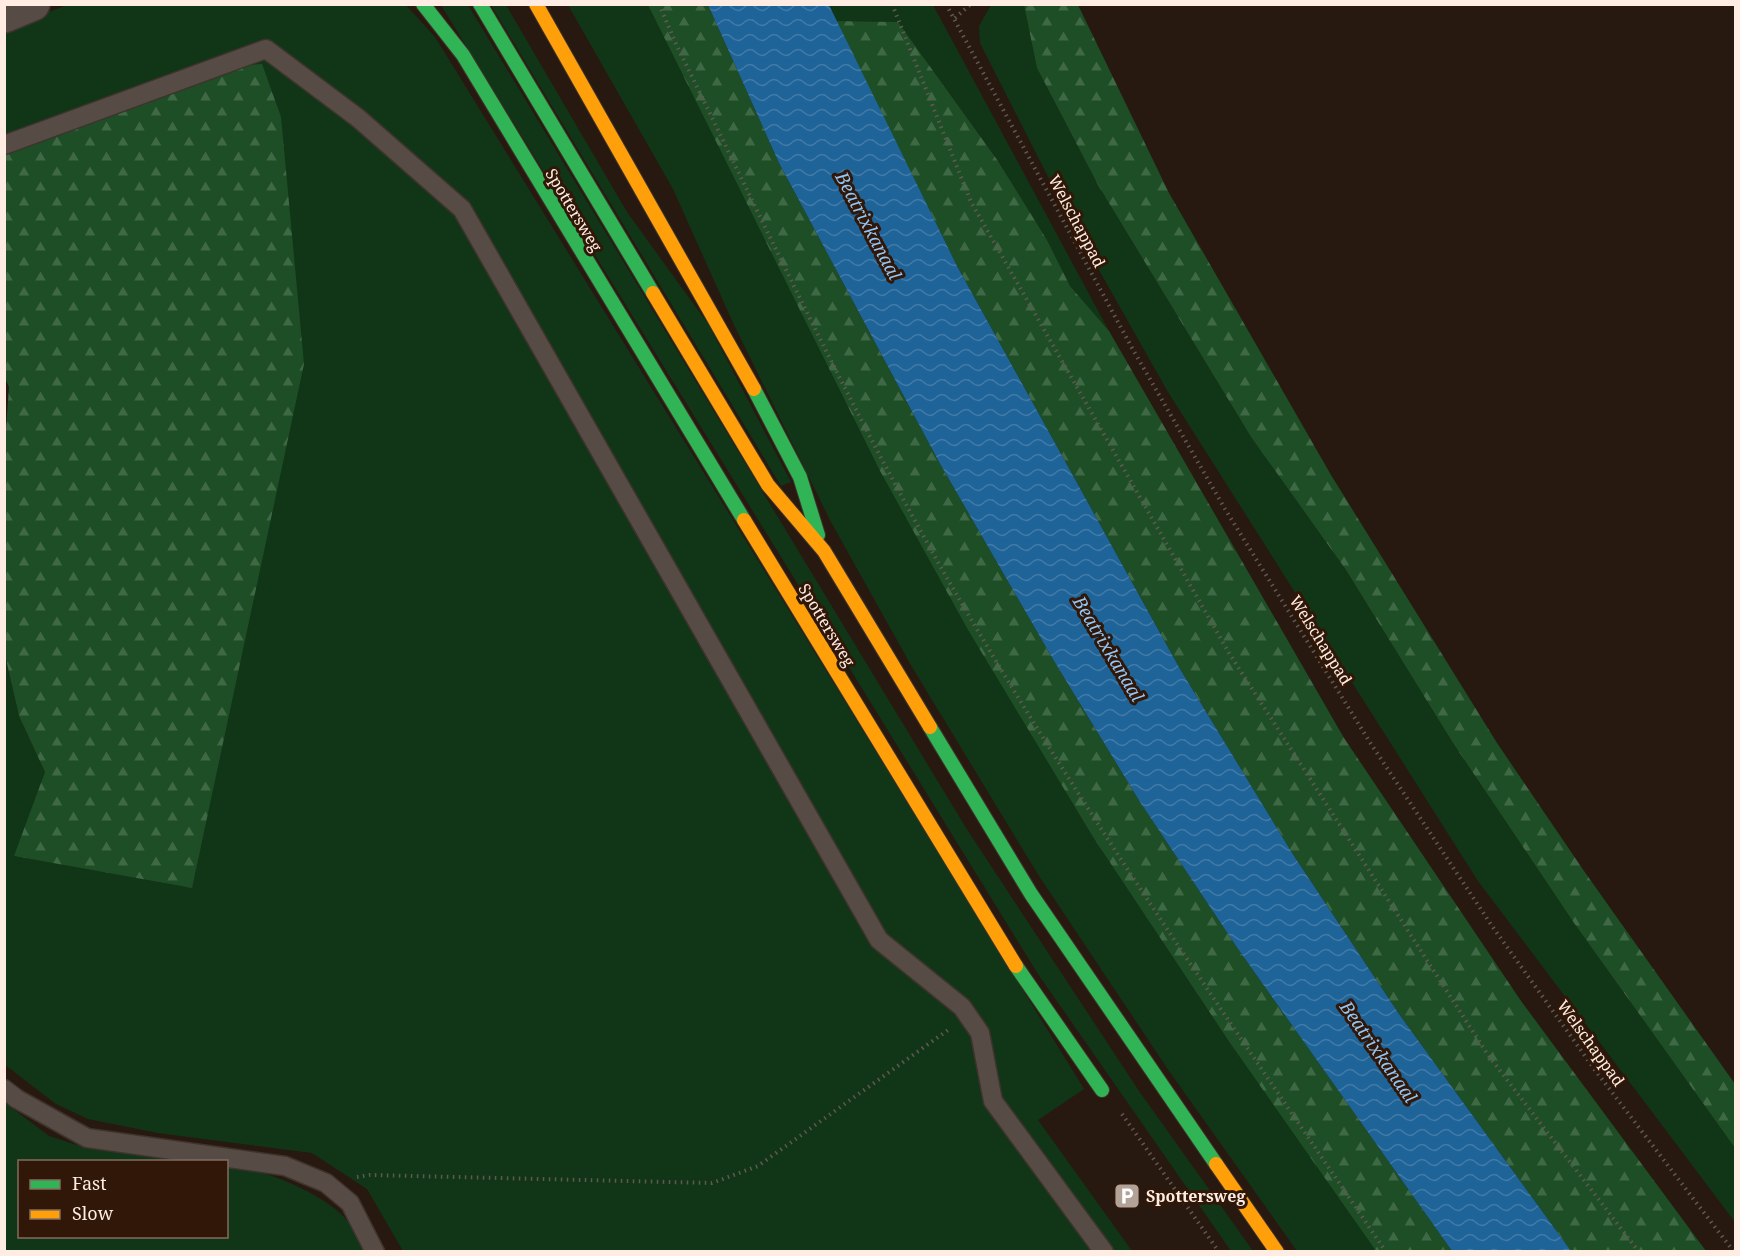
<svg xmlns="http://www.w3.org/2000/svg" width="1740" height="1256" font-family="'Noto Serif',serif">
	<style>
		.green { fill: #113617 }
		.forest { fill: url(#forest-firs) }
		.water { fill: url(#water-waves) }
		.lines { fill: none; stroke-linecap: round; stroke-linejoin: round }
		.lane-casing { stroke: #3f332d; stroke-width: 21 }
		.street-casing { stroke: #3f332d; stroke-width: 36 }
		.fast-casing { stroke: #3f332d; stroke-width: 16 }
		.slow-casing { stroke: #3f332d; stroke-width: 16 }
		.path { stroke: #625852; stroke-width: 4; stroke-dasharray: 1.5 4.5; stroke-linecap: butt }
		.lane { stroke: #574b45; stroke-width: 18 }
		.street { stroke: #574b45; stroke-width: 33 }
		.fast { stroke: #30b455; stroke-width: 14 }
		.slow { stroke: #ff9f0a; stroke-width: 14 }
		.labels { text-anchor: middle; stroke-width: 6; stroke-linejoin: round; paint-order: stroke }
		.street-label { font-size: 16px; fill: #ffece2; stroke: #301707 }
		.poi-label { font-size: 16px; font-weight: bold; fill: #ffece2; stroke: #301707; text-anchor: start }
		.water-label { font-size: 18px; font-style: italic; fill: #91c6f7; stroke: #301707 }
	</style>
	<defs>
		<pattern id="forest-firs" width="22" height="20" patternUnits="userSpaceOnUse" patternTransform="scale(1.5)"><rect width="22" height="20" fill="#1d4e25"/><path d="M5 1l3.5 6h-7zM16 11l3.5 6h-7z" fill="#3f6844"/></pattern>
		<pattern id="water-waves" width="16" height="10" patternUnits="userSpaceOnUse" patternTransform="scale(1.5)"><rect width="16" height="10" fill="#1f6499"/><path d="M0 5q4-4 8 0t8 0" fill="none" stroke="#417aa7"/></pattern>
	</defs>
	<rect width="100%" height="100%" fill="#271910"/>
	<g class="green">
		<path d="M405,4L435,37L1084,1089L1038,1120L1132,1251H403L367,1189L312,1153L158,1133L88,1119L56,1104L4,1064L5,655L19,716L45,772L15,856L192,888L5,152L4,29L67,5Z"/>
		<path d="M441,5H468L966,828L1139,1091L1253,1251H1231L1038,974Z"/>
		<path d="M491,5H506L627,212L708,324L791,482L781,486Z"/>
		<path d="M568,5H648L880,471L968,630L1093,837L1230,1043L1376,1251H1297L1169,1071L1039,876L912,667L831,522L734,325L673,189Z"/>
		<path d="M829,5H933L1109,331L1070,286L1047,240L998,161L898,22L836,21Z"/>
		<path d="M991,5H1024L1037,68L1098,185L1251,437L1346,570L1453,743L1574,923L1735,1148V1222L1478,881L1168,392L1065,210L980,43L979,26Z"/>
		<path d="M4,1102L49,1136L83,1147L206,1161L20,1162V1236H226L227,1164C259,1168 317,1191 341,1214C352,1224 360,1240 369,1251H5Z"/>
	</g>
	<g class="forest">
		<path d="M648,5H708L779,163L939,462L1054,661L1140,802L1238,949L1452,1251H1376L1230,1043L1093,837L968,630L880,471Z"/>
		<path d="M1024,5H1078L1169,193L1331,475L1497,743L1584,871L1735,1084V1148L1574,923L1453,743L1346,570L1251,437L1098,185L1037,68Z"/>
		<path d="M836,21L898,22L998,161L1047,240L1070,286L1109,331L1344,738L1521,1001L1706,1251H1571L1399,1014L1294,856L1180,669L957,266Z"/>
		<path d="M262,64L281,117L304,364L192,888L14,856L45,772L19,716L5,655L4,457L9,387L5,378V152L203,68Z"/>
	</g>
	<path class="water" d="M708,5H829L957,266L1180,669L1294,856L1399,1014L1571,1251H1452L1238,949L1140,802L1054,661L939,462L779,163Z"/>
	<g class="lines">
		<defs>
			<g id="lane">
				<path d="M4,145L266,49L358,118L462,209L879,940L962,1007L980,1033L993,1101L1104,1252"/>
				<path d="M4,1089L17,1099L87,1138L285,1166L326,1183L350,1203L375,1252"/>
			</g>
			<path id="street" d="M4,16L33,4"/>
			<g id="fast">
				<path d="M423,4L463,55L744,520"/>
				<path d="M480,4L653,293"/>
				<path d="M754,389L800,477L818,535"/>
				<path d="M930,727L1031,894L1216,1164"/>
				<path d="M1016,966L1102,1090"/>
			</g>
			<g id="slow">
				<path d="M536,4L754,389"/>
				<path d="M653,293L768,485L824,551L930,727"/>
				<path d="M744,520L1016,966"/>
				<path d="M1216,1164L1277,1252"/>
			</g>
		</defs>
		<use href="#lane" class="lane-casing"/>
		<use href="#street" class="street-casing"/>
		<use href="#fast" class="fast-casing"/>
		<use href="#slow" class="slow-casing"/>
		<g class="path">
			<path d="M659,4L676,44C764,223 848,405 947,578C1081,811 1236,1030 1386,1252"/>
			<path d="M892,4L971,202L1229,653L1488,1055L1639,1252"/>
			<path d="M946,4L1132,348L1225,509L1371,744L1492,926L1595,1070L1734,1252"/>
			<path d="M955,18L971,4"/>
			<path d="M1122,1114L1219,1252"/>
			<path d="M357,1177L370,1175L712,1183L758,1166L948,1030"/>
		</g>
		<use href="#lane" class="lane"/>
		<use href="#street" class="street"/>
		<use href="#fast" class="fast"/>
		<use href="#slow" class="slow"/>
	</g>
	<defs>
		<symbol id="parking-square" viewBox="-11 -11 22 22"><rect x="-9" y="-9" width="18" height="18" rx="4" fill="#b3a298" stroke="#301707"/><path d="M-3.5-5.5H1a3.5 3.5 0 0 1 0 7H-1V5.5H-3.5ZM-1-3.4V-.6H.8a1.4 1.4 0 0 0 0-2.8Z" fill="#fff"/></symbol>
	</defs>
	<g fill-rule="evenodd">
		<use href="#parking-square" x="1112" y="1181" width="30" height="30"/>
	</g>
	<g class="labels">
		<g class="street-label">
			<text transform="translate(574 210) rotate(59)" y="6">Spottersweg</text>
			<text transform="translate(1077 221) rotate(62)" y="6">Welschappad</text>
			<text transform="translate(827 625) rotate(59)" y="6">Spottersweg</text>
			<text transform="translate(1321 640) rotate(58)" y="6">Welschappad</text>
			<text transform="translate(1591 1043) rotate(54)" y="6">Welschappad</text>
		</g>
		<g class="poi-label">
			<text x="1146" y="1202">Spottersweg</text>
		</g>
		<g class="water-label">
			<text transform="translate(868 226) rotate(62)" y="6">Beatrixkanaal</text>
			<text transform="translate(1108 649) rotate(59)" y="6">Beatrixkanaal</text>
			<text transform="translate(1378 1052) rotate(55)" y="6">Beatrixkanaal</text>
		</g>
	</g>
	<rect width="1740" height="1256" fill="none" stroke="#ffece2" stroke-width="12"/>
	<rect x="18" y="1160" width="210" height="78" fill="#301707" stroke="#836c5f" stroke-width="1.5"/>
	<rect x="30" y="1180" width="30" height="9" fill="#30b455" stroke="#836c5f" stroke-width="1.5"/>
	<text x="72" y="1190" font-size="18" fill="#ffece2">Fast</text>
	<rect x="30" y="1210" width="30" height="9" fill="#ff9f0a" stroke="#836c5f" stroke-width="1.5"/>
	<text x="72" y="1220" font-size="18" fill="#ffece2">Slow</text>
</svg>
